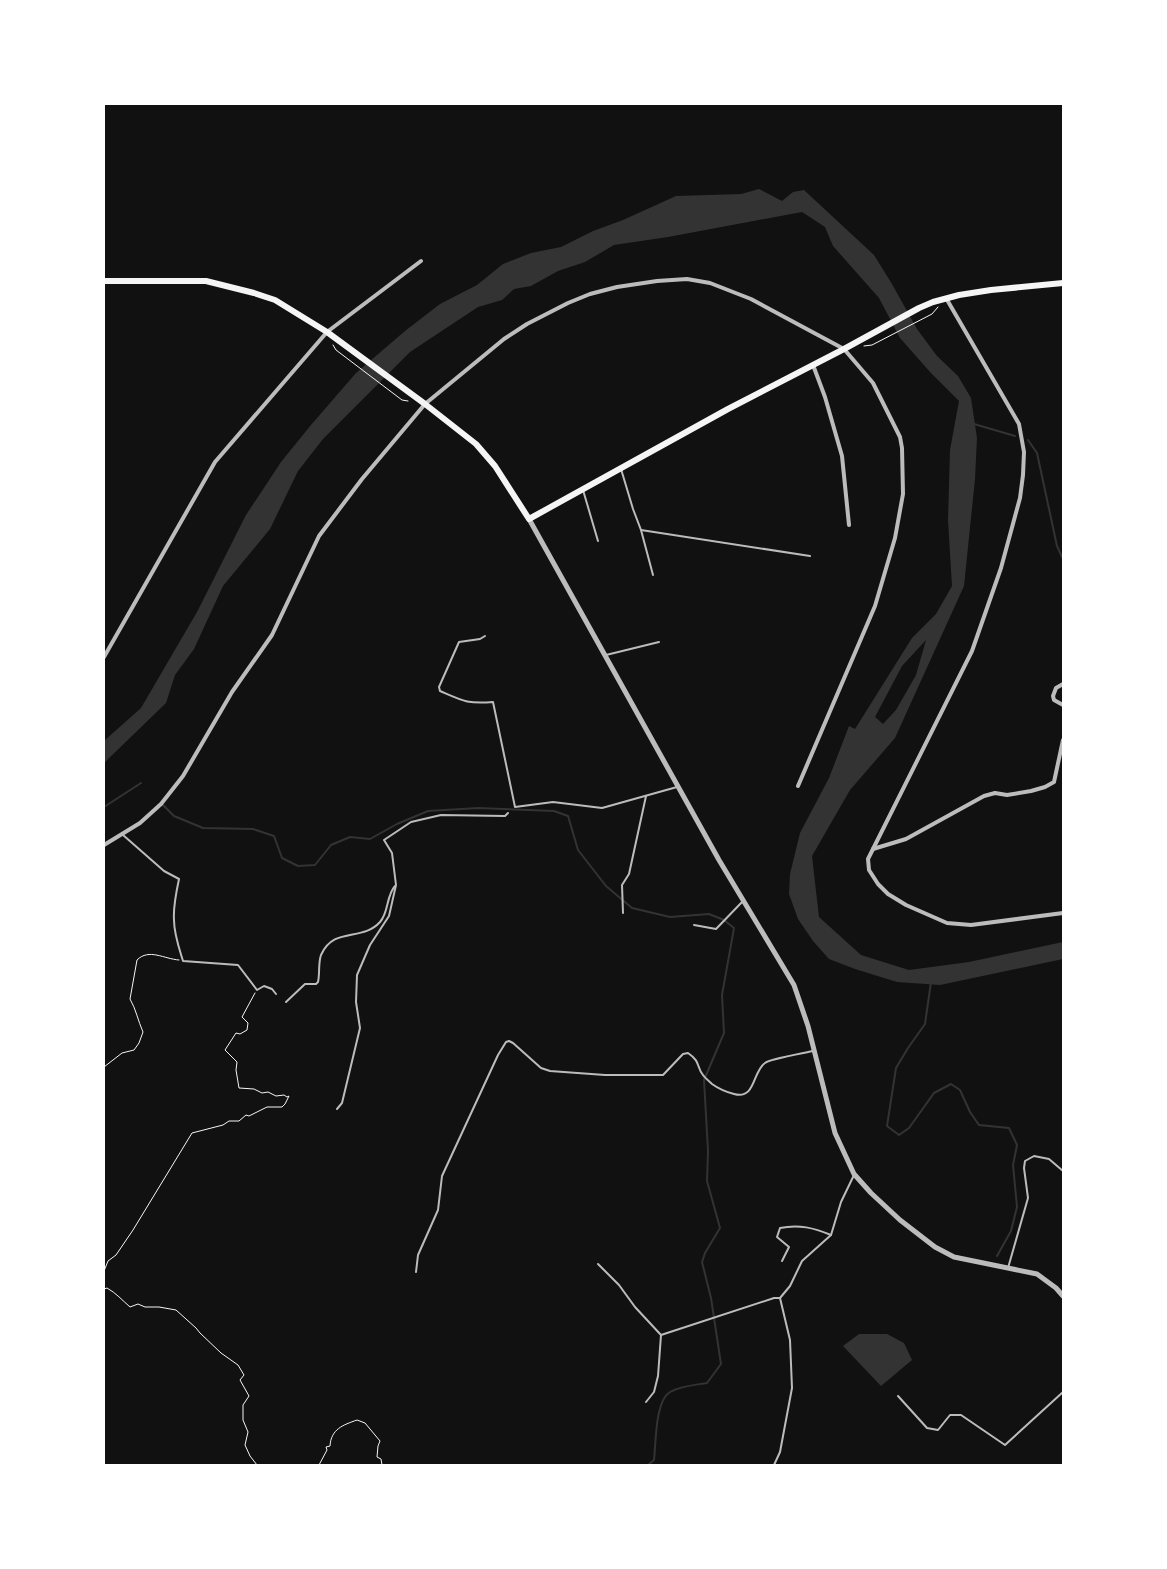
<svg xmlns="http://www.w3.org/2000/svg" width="1167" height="1569" font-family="Cabin,sans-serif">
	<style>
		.water { fill: #333; fill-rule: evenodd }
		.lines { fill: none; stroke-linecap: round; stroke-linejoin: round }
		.stream { stroke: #333; stroke-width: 2 }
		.path { stroke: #f5f5f5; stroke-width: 1 }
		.service { stroke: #bcbcbc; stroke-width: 2 }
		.minor { stroke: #bcbcbc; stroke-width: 4 }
		.tertiary { stroke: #bcbcbc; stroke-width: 5 }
		.secondary { stroke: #f5f5f5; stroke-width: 6 }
	</style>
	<rect width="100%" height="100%" fill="#111"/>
	<g class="water">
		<path d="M759,189L782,201L793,192L804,190L874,255L892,284L917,329L937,356L958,376L971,398L977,438L975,479L964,586L895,738L850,790L812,856L819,917L861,955L909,970L969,962L1063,942V959L940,985L897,982L855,969L829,959L813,941L798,919L789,894L790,874L800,833L829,778L849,726L855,729L912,638L936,614L952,586L948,520L950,450L959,401L930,372L900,338L879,298L833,246L825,227L802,212L668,237L614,245L585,262L558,271L531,286L514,289L502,300L478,307L410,352L323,439L298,471L270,529L223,586L194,649L175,675L166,703L104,763V741L141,708L197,612L246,515L281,462L311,425L356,373L405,331L440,304L477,285L503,264L531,253L561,247L593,231L623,220L676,196L741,194ZM926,640L916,675L896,710L883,724L875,717L902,666Z"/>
		<path d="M859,1334H887L904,1343L912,1360L881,1386L843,1346Z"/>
	</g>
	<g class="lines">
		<g class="stream">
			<path d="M974,424L1015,436"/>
			<path d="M1028,440L1037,453L1057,546L1063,559"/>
			<path d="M163,805L174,816L203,828L253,829L274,836L282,858L298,866L315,865L331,845L350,837L370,839L397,824L428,811L478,808L554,811L568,816L578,850L606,886L632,908L670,917L709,914L724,920L734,928L722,995L724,1033L704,1080L708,1151L707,1181L720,1228L705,1253L702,1262L711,1298L721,1364L707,1383C695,1385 680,1386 670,1392C655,1401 656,1443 654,1460L648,1465"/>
			<path d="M104,807L141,783"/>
			<path d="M931,982L925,1024L908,1048L896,1068L887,1126L899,1135L909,1128L934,1093L951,1084L960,1090L970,1112L979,1125L1009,1128L1017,1145L1013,1165L1017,1207L1011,1231L997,1256"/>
		</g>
		<g class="path">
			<path d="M333,345L336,350L402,400L408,401"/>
			<path d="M864,346L872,345L932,314L938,307"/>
			<path d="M104,1067L122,1053L134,1050L139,1043L143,1032C138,1021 136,1009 130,999L137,960C149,948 164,959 179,960"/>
			<path d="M104,1271L108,1261L116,1255L133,1230L192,1133L223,1125L229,1121H239L246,1115L249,1116L267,1107H282L285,1104L289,1096L287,1097L284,1095L276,1096L268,1092L262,1093L254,1089L239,1088L236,1070L237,1062L225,1050L236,1033L240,1034L247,1030L248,1023L242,1017L255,993"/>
			<path d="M104,1289L107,1288C116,1293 122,1300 130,1307L138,1304L145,1307H159L176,1310L196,1328L200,1333L221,1353L238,1365L244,1375L240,1380L249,1396L243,1405V1420L248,1432L245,1445L250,1456L257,1465"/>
			<path d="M319,1465L327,1450L326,1447L330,1446C331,1429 343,1425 357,1420L365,1423L380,1441L378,1446L377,1457L381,1459L382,1465"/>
		</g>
		<g class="service">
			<path d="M621,469L633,509L641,530L653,575"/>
			<path d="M583,490L598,541"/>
			<path d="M641,530L810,556"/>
			<path d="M485,636L480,639L459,642L439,687L440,691C463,701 467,704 493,702L515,807L553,802L602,808L677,787"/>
			<path d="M606,655L659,642"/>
			<path d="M123,835L164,871L179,879C176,893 173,907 174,920C174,934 179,948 183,961L238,965L257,990L264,986L272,989L276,994"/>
			<path d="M623,913L622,885L629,874L646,796"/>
			<path d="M694,925L716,929L743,901"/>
			<path d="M286,1002L305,984H316L318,982C320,973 318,964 321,955C334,926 362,942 380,922C389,912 386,896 395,886"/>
			<path d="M337,1109L342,1103L360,1028L356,1002L357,975L370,945L389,916L396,885L392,853L384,840L411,822L441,815L505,816L508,813"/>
			<path d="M782,1261L789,1247L777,1237L780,1228C799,1224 814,1228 831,1235"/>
			<path d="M598,1264L619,1285L635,1307L661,1335L658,1376L654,1392L646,1402"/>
			<path d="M1008,1268L1028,1198L1024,1168L1025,1161L1034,1156L1049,1159L1063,1171"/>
			<path d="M416,1272L418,1255L438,1210L442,1176L498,1055L506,1042L509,1041L513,1043L541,1068L550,1071L605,1075H663L683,1054L688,1053C701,1062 696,1066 703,1075C705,1078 709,1081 712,1084C719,1089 726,1092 734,1094C756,1100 752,1072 765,1063C770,1059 805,1053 813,1051"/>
			<path d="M780,1298L790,1286L802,1261L831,1235L841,1202L854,1175"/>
			<path d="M661,1335L774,1298H780"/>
			<path d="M898,1396L927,1428L938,1430L950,1415H961L1005,1445L1063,1392"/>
			<path d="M774,1465L780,1452L792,1388L790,1340L780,1298"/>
		</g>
		<g class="minor">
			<path d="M946,298L1019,424L1024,452L1023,475L1020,498L1001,568L972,651L868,859L869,870L878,884L888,894L906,905L947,923L971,925L1063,913"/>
			<path d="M813,365L825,397L842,456L849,525"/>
			<path d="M104,657L215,462L327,332L421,261"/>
			<path d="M1063,684L1056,688L1053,696L1054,700L1063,705"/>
			<path d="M104,845L140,823L161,804L183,776L232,692L272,635L319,536L362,479L425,404L504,339L527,324L568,303L590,294L617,287L657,281L687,279L710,283L751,299L844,349L873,383L900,437L902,448L903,494L895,538L875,606L798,786"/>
			<path d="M873,849L906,839L984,796L995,793L1007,795L1031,791L1045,787L1054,782L1063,740"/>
		</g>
		<path class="tertiary" d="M529,519L719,860L794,985L808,1026L835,1133L854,1174L871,1193L900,1220L935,1247L954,1257L1037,1274L1056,1288L1063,1296"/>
		<path class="secondary" d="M104,281H206L254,293L275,300L327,332L425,404L476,444L495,466L529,519L728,409L844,349L919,308L933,302L959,295L991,290L1063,283"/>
	</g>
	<rect width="1167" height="1569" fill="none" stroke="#ffffff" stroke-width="210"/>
</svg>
